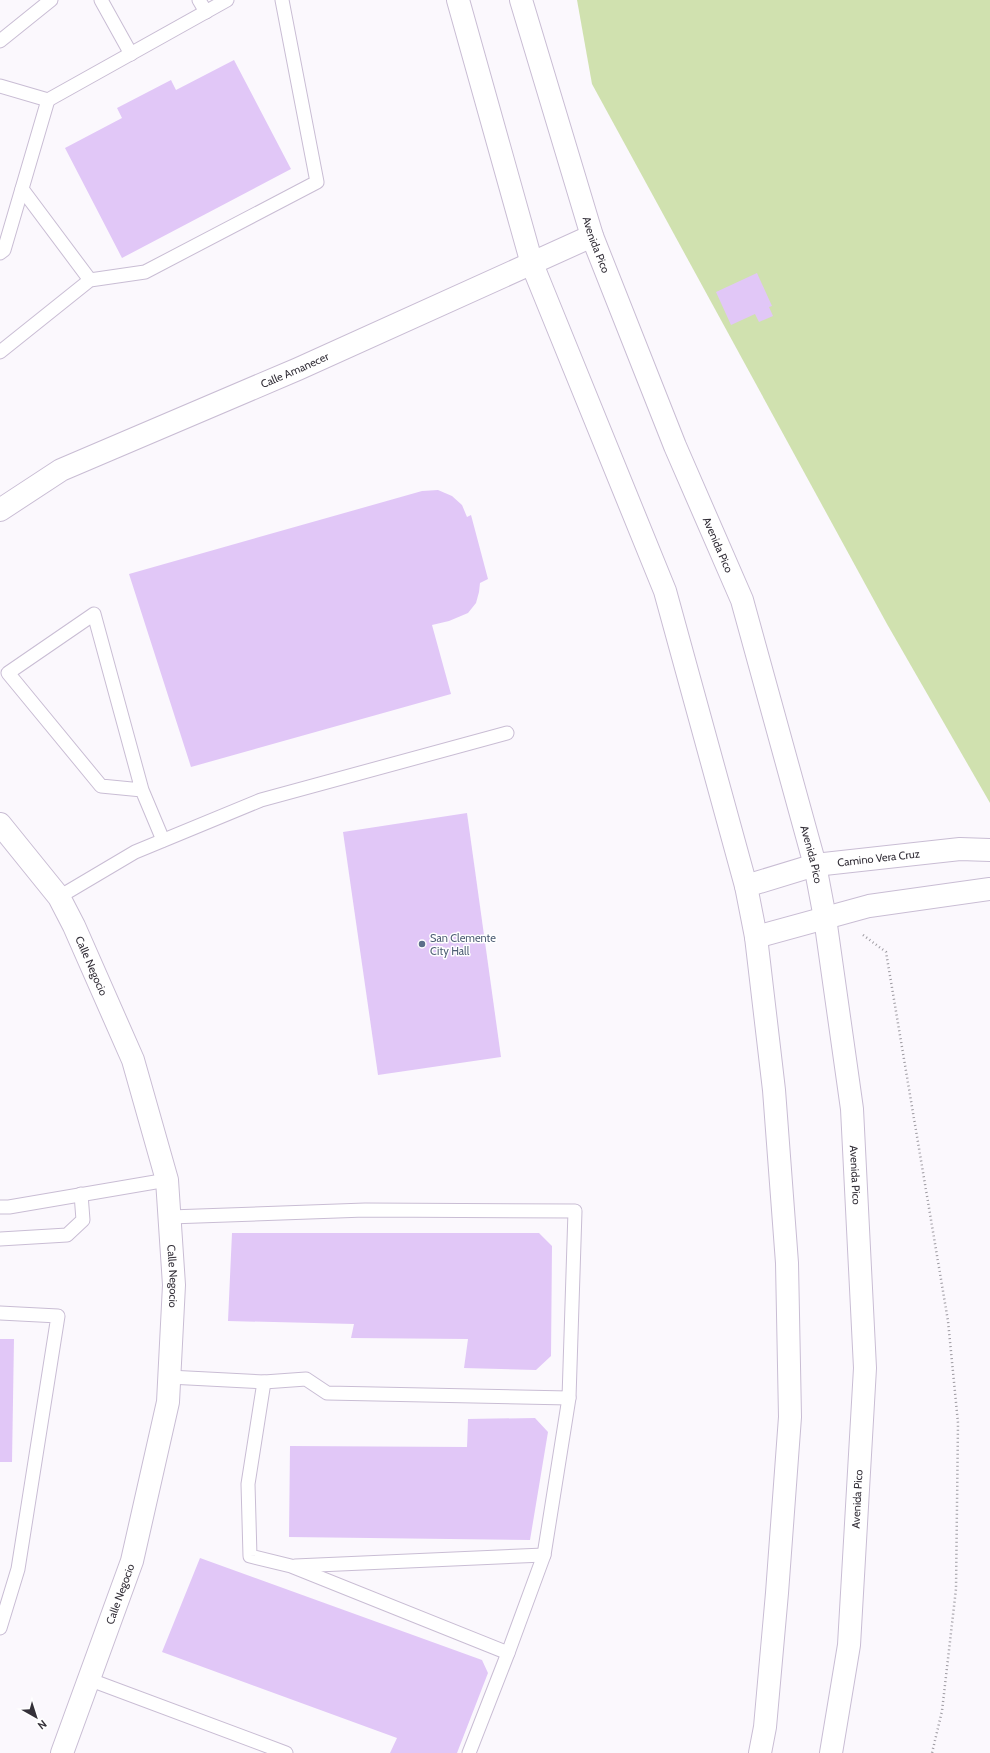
<svg xmlns="http://www.w3.org/2000/svg" width="990" height="1753" font-family="Cabin,sans-serif">
	<style>
		.green { fill: #d0e1af }
		.building { fill: #e1c7f7 }
		.lines { fill: none; stroke-linecap: round; stroke-linejoin: round }
		.lane-casing { stroke: #c9bdd4; stroke-width: 15 }
		.street-casing { stroke: #c9bdd4; stroke-width: 24 }
		.secondary-casing { stroke: #c9bdd4; stroke-width: 24 }
		.highway-casing { stroke: #c9bdd4; stroke-width: 24 }
		.path { stroke: #9d9aa1; stroke-width: 2.5; stroke-dasharray: 1 3; stroke-linecap: butt }
		.lane { stroke: #fff; stroke-width: 13 }
		.street { stroke: #fff; stroke-width: 22 }
		.secondary { stroke: #fff; stroke-width: 22 }
		.highway { stroke: #fff; stroke-width: 22 }
		.service-dot { fill: #5c6f8a; stroke: #fff; stroke-width: 1.5 }
		.labels { text-anchor: middle; stroke-width: 3; stroke-linejoin: round; paint-order: stroke }
		.street-label { font-size: 11px; fill: #343039; stroke: #fff }
		.service-label { font-size: 11px; fill: #4e5e75; stroke: #fff; text-anchor: start }
	</style>
	<rect width="100%" height="100%" fill="#fbf8fd"/>
	<path class="green" d="M577,0H990V803L887,624L592,84Z"/>
	<g class="building">
		<path d="M234,60L291,169L122,258L65,148L122,118L117,108L171,80L176,90Z"/>
		<path d="M757,273L772,306L769,307L773,316L759,322L755,314L731,325L716,292Z"/>
		<path d="M438,490L452,496L462,505L467,517L471,515L488,579L480,583L479,592L476,603L468,613L449,621L432,625L451,694L191,767L129,574L422,491Z"/>
		<path d="M467,813L501,1057L378,1075L343,832Z"/>
		<path d="M232,1233H539L552,1246L551,1356L536,1370L464,1368L468,1339L351,1338L354,1324L228,1321Z"/>
		<path d="M0,1339H14L12,1462H0Z"/>
		<path d="M535,1418L548,1432L530,1540L289,1537L290,1446L467,1447L468,1419Z"/>
		<path d="M200,1558L482,1660L488,1673L457,1753H390L397,1738L162,1652Z"/>
	</g>
	<g class="lines">
		<defs>
			<g id="lane">
				<path d="M101,0L131,54"/>
				<path d="M199,0L206,12"/>
				<path d="M0,41L51,0"/>
				<path d="M0,86L48,100L4,250L0,253"/>
				<path d="M48,100L227,0"/>
				<path d="M22,189L90,280"/>
				<path d="M0,352L90,280L145,272L317,182L282,0"/>
				<path d="M142,790L101,786L8,673L94,614L142,790L163,840"/>
				<path d="M59,897L135,852L261,800L507,733"/>
				<path d="M0,1207H9L167,1180"/>
				<path d="M0,1239L67,1235L83,1220L81,1194"/>
				<path d="M0,1313L58,1316L18,1569L0,1628"/>
				<path d="M169,1377L264,1382L306,1379L327,1393L569,1398L575,1211L365,1210L170,1217"/>
				<path d="M264,1382L248,1484L250,1556L291,1566L508,1653L544,1555L569,1398"/>
				<path d="M295,1566L544,1555"/>
				<path d="M88,1679L286,1753"/>
				<path d="M469,1753L508,1653"/>
			</g>
			<g id="street">
				<path id="s1" d="M0,824L59,897L74,926L133,1060L167,1180L174,1285L168,1402L132,1561L62,1753"/>
			</g>
			<g id="secondary">
				<path id="s2" d="M0,510L61,470L298,369L592,236"/>
				<path id="s3" d="M746,886L815,865L960,849L990,850"/>
				<path d="M756,937L869,906L990,889"/>
			</g>
			<g id="highway">
				<path d="M458,0L532,264L665,591L746,886L756,937L774,1090L787,1263L790,1417L777,1593L765,1727L760,1753"/>
				<path id="s4" d="M521,0L592,236L675,446L742,600L815,865L825,918L852,1109L865,1368L849,1645L831,1753"/>
			</g>
		</defs>
		<use href="#lane" class="lane-casing"/>
		<use href="#street" class="street-casing"/>
		<use href="#secondary" class="secondary-casing"/>
		<use href="#highway" class="highway-casing"/>
		<path class="path" d="M863,935L886,952L948,1321L958,1423L956,1589L942,1711L932,1753"/>
		<use href="#lane" class="lane"/>
		<use href="#street" class="street"/>
		<use href="#secondary" class="secondary"/>
		<use href="#highway" class="highway"/>
	</g>
	<circle class="service-dot" cx="422" cy="944" r="4"/>
	<g class="labels">
		<g class="street-label">
			<text dy="4" stroke="none"><textPath href="#s4" startOffset="256">Avenida Pico</textPath></text>
			<text dy="4" stroke="none"><textPath href="#s2" startOffset="327">Calle Amanecer</textPath></text>
			<text dy="4" stroke="none"><textPath href="#s4" startOffset="580">Avenida Pico</textPath></text>
			<text dy="4" stroke="none"><textPath href="#s4" startOffset="904">Avenida Pico</textPath></text>
			<text dy="4" stroke="none"><textPath href="#s3" startOffset="136">Camino Vera Cruz</textPath></text>
			<text dy="4" stroke="none"><textPath href="#s1" startOffset="170">Calle Negocio</textPath></text>
			<text dy="4" stroke="none"><textPath href="#s4" startOffset="1228">Avenida Pico</textPath></text>
			<text dy="4" stroke="none"><textPath href="#s1" startOffset="494">Calle Negocio</textPath></text>
			<text transform="translate(857 1499) rotate(-87)" y="4">Avenida Pico</text>
			<text transform="translate(120 1594) rotate(-70)" y="4">Calle Negocio</text>
		</g>
		<g class="service-label">
			<text x="430" y="942">San Clemente<tspan x="430" dy="13">City Hall</tspan></text>
		</g>
	</g>
	<g transform="translate(36 1717) rotate(141)" stroke="#ffffff" stroke-width="3" paint-order="stroke">
	<path d="M0-3L7 15L0 10L-7 15Z" fill="#343039"/>
	<text y="-6" font-size="11" font-weight="bold" text-anchor="middle" fill="#343039">N</text>
	</g>
</svg>
